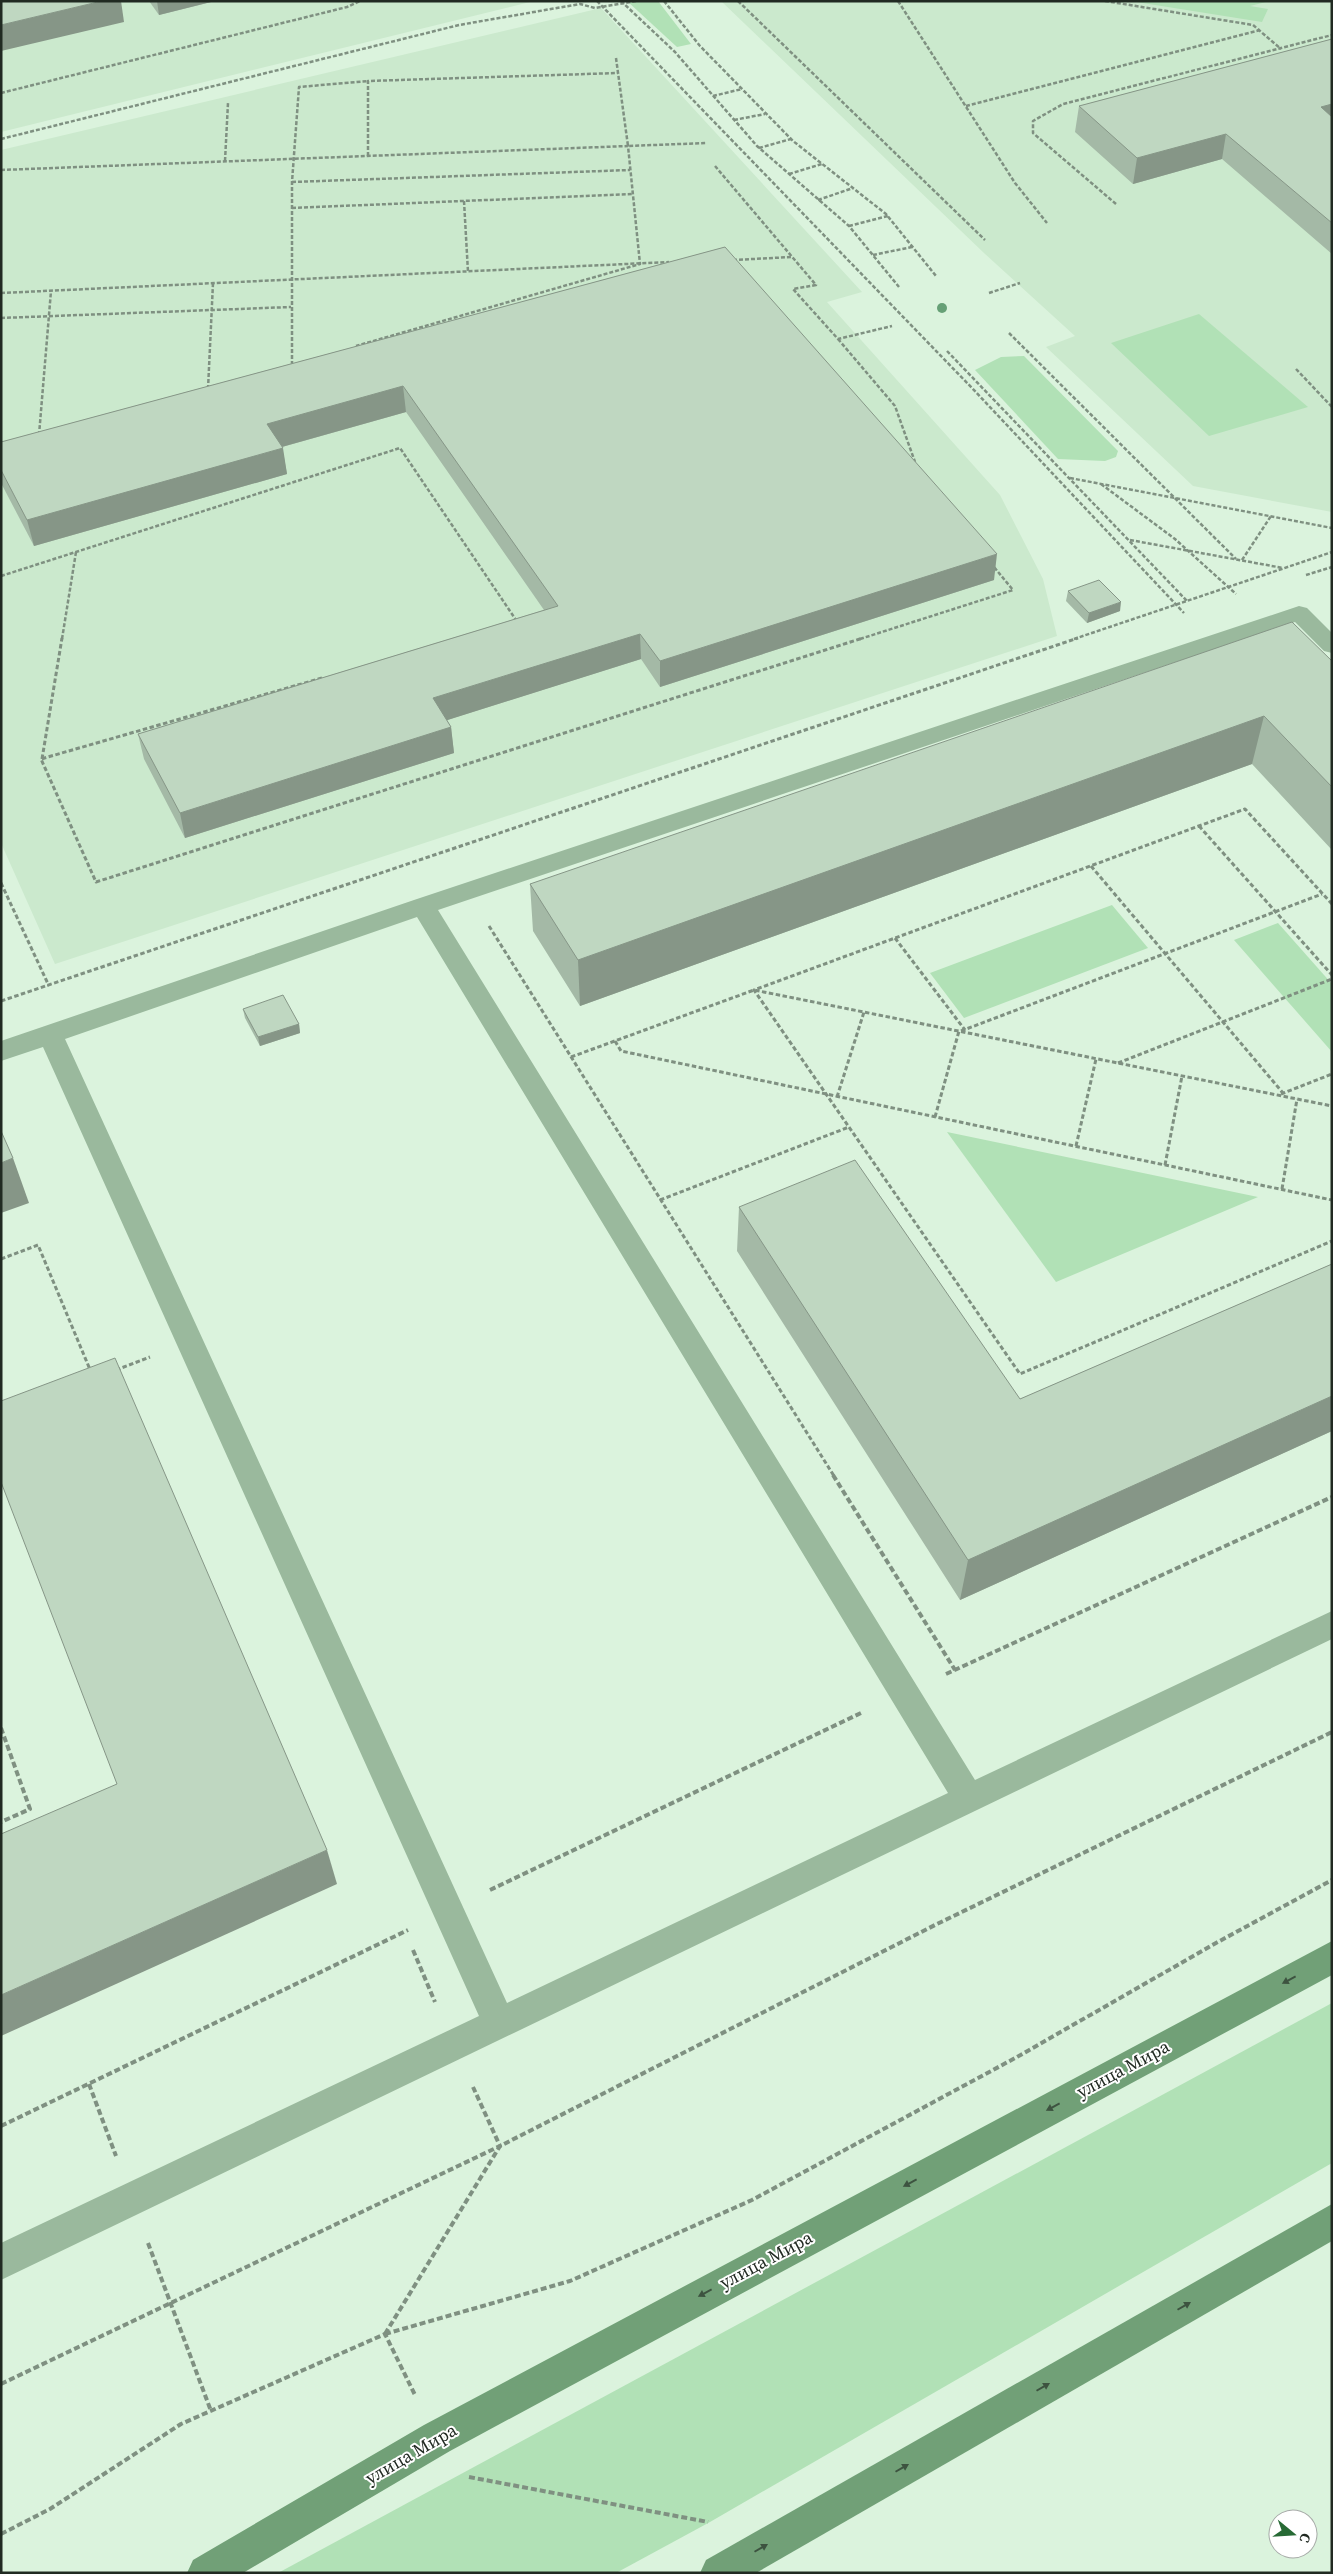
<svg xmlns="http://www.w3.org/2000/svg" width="1333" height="2574" font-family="'Source Serif 4',serif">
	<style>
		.built { fill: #cbe9cd }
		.green { fill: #b1e1b6 }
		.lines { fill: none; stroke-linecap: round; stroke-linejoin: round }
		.path-far2 { stroke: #7f9081; stroke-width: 2.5; stroke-dasharray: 4 2; stroke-linecap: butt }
		.path-far1 { stroke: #7f9081; stroke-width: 3; stroke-dasharray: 4.5 2.5; stroke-linecap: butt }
		.path { stroke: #7f9081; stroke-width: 4; stroke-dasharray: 6 3; stroke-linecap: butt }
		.lane { fill: #9ab99d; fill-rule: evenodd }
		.secondary { fill: #71a077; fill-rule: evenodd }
		.tree { fill: #66a076 }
		.wall { fill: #a4b9a6 }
		.shaded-wall { fill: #869687 }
		.building { fill: #bfd7c1; stroke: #869687 }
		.oneway { fill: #3d5340 }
		.labels { text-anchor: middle; stroke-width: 4; stroke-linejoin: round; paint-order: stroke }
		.near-street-label { font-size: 18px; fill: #212a22; stroke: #fff }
	</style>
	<rect width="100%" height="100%" fill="#dbf3dd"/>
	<g class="built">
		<path d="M1,1H534L1,132Z"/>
		<path d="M721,1H1332V512L1193,486L1046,347L1075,336L984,253Z"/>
		<path d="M601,8L862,292L827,302L1000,495L1043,579L1057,636L55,964L1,843V150Z"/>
	</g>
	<g class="green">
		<path d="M627,1H658L691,44L677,47Z"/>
		<path d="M1130,1H1270L1250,6L1268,9L1262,22Z"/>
		<path d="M1199,314L1308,407L1209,436L1111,343Z"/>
		<path d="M1024,356L1118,451L1116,457L1105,461L1058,459L975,370L1001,357Z"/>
		<path d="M1112,905L1148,948L964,1018L930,973Z"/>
		<path d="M1278,923L1332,984V1052L1234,940Z"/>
		<path d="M947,1132L1258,1197L1056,1282Z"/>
		<path d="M1332,2003V2163L710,2522L616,2573H278Z"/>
	</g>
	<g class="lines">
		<g class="path-far2">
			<path d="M597,1L972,388L1184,613"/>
			<path d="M621,1L675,52L757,146L849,226L899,287"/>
			<path d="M664,1L700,46L793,141L886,214L936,276"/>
			<path d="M738,1L985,240"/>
			<path d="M898,1L1015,183L1047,223"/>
			<path d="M1105,1L1253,25L1281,49"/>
			<path d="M616,58L628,146L706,143"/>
			<path d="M1,93L347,7L360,1"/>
			<path d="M713,96L742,89"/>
			<path d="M966,106L1260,30"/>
			<path d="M734,120L765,114"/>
			<path d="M1,139L459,25L580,4L595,8L636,1"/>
			<path d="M759,148L791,139"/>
			<path d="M368,156V81L618,73"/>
			<path d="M225,161L228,103"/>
			<path d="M715,166L816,285L793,289L838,339L892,326"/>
			<path d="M1,170L628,146L640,264L356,346"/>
			<path d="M789,174L822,164"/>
			<path d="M292,182L630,170"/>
			<path d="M818,200L853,188"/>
			<path d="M464,201L468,272"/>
			<path d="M1116,204L1033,133V121L1063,104L1332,35"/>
			<path d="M292,208L633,194"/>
			<path d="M849,226L888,216"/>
			<path d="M873,255L912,247"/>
			<path d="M733,260L792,257"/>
			<path d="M1,293L669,262"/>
			<path d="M989,293L1020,283"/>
			<path d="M1,318L291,307"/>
			<path d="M1009,333L1236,559"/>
			<path d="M838,339L895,406L915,462"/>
			<path d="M947,351L1187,601"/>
			<path d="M292,365V182L299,87L368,81"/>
			<path d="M1296,369L1332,407"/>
			<path d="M208,389L213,283"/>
			<path d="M39,435L51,291"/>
			<path d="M1070,478L1332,528"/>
			<path d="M1101,484L1175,539L1236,594"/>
			<path d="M1130,540L1283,568"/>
			<path d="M1242,560L1271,516"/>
			<path d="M1306,575L1332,567"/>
			<path d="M1,576L400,448L516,620"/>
			<path d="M62,639L76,552"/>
			<path d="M860,639L1013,590L994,567"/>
			<path d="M1074,639L1332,552"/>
		</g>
		<g class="path-far1">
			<path d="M322,678L41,759L96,882L863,638"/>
			<path d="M42,759L62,638"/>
			<path d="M1199,826L1332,975"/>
			<path d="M1091,866L1283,1093"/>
			<path d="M1,883L49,986"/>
			<path d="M1332,904L1245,809L754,990L1020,1374L1332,1241"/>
			<path d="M489,926L834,1476"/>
			<path d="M895,938L965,1030"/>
			<path d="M1,1001L1078,638"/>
			<path d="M961,1031L1322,894"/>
			<path d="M615,1041L621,1051L1332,1200"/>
			<path d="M571,1057L754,990L1332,1106"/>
			<path d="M1118,1063L1332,979"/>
			<path d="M1281,1094L1332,1074"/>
			<path d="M837,1097L864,1012"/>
			<path d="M935,1117L959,1031"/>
			<path d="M1076,1146L1096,1059"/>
			<path d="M1165,1165L1182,1076"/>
			<path d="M1282,1189L1297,1099"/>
			<path d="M660,1200L849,1127"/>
			<path d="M1,1259L38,1245L91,1372"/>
			<path d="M116,1370L150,1357"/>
		</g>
		<g class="path">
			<path d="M833,1475L955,1670"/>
			<path d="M946,1674L1332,1497"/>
			<path d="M1,1728L30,1809L1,1822"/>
			<path d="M490,1890L863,1712"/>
			<path d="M413,1950L435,2002"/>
			<path d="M89,2084L116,2156"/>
			<path d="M1,2126L408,1930"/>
			<path d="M148,2243L211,2411"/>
			<path d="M385,2334L500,2146L935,1925L1332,1732"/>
			<path d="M385,2334L570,2281L752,2200L1017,2057L1216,1943L1332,1880"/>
			<path d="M1,2384L500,2146L473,2087"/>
			<path d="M469,2477L708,2522"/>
			<path d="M1,2534L50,2509L181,2424L385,2334L415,2395"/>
		</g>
		<path class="lane" d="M1299,606L1307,608L1332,633V653L1324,651L1295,622L438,910L975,1780L1332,1611V1639L1,2280V2243L479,2016L43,1047L1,1061V1041L414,900ZM417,917L948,1793L507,2003L65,1039Z"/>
		<g class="secondary">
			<path d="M1332,1941V1975L450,2451L243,2573H187L193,2560L424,2425Z"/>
			<path d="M1332,2204V2241L756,2573H700L706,2560Z"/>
		</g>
	</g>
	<circle class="tree" cx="942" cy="308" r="5"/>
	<g class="wall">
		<path d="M149,1H215L159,15Z"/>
		<path d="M1332,39V254L1222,159L1133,184L1075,132L1079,106Z"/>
		<path d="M725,247L994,580L660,687L641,659L447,720L451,727L454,753L185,838L144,759L138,734L544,610L406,412L282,447L287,474L34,546L1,483V442Z"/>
		<path d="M1068,591L1120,611L1087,623L1066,601Z"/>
		<path d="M1332,661V850L1252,764L580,1006L533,931L530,884Z"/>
		<path d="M243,1009L299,1024L300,1033L260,1046L245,1018Z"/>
		<path d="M739,1207L1020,1399L1332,1264V1431L960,1600L737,1251Z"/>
	</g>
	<g class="shaded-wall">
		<path d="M102,1H121L124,22L1,51V25Z"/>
		<path d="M157,1H215L159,15Z"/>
		<path d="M1332,104V128L1321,107Z"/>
		<path d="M1226,134L1222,159L1133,184L1137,158Z"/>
		<path d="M403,386L406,412L271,450L267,424Z"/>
		<path d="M283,448L287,474L34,546L27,520Z"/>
		<path d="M997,554L994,580L660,687V661Z"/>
		<path d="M1121,602L1120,611L1087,623L1089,613Z"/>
		<path d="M640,634L641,659L435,724L433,698Z"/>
		<path d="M1264,716L1252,764L580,1006L578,960Z"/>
		<path d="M451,727L454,753L185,838L180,813Z"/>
		<path d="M299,1024L300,1033L260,1046L258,1037Z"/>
		<path d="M13,1158L29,1203L1,1213V1163Z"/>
		<path d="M1332,1396V1431L960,1600L968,1560Z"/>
		<path d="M327,1850L337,1884L1,2036V1995Z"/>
	</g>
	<g class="building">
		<path d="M1,1H102L1,25Z"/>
		<path d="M1332,39V104L1321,107L1332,117V223L1226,134L1137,158L1079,106Z"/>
		<path d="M725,247L997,554L660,661L640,634L433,698L451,727L180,813L138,734L558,606L403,386L267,424L283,448L27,520L1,470V442Z"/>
		<path d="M1099,580L1121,602L1089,613L1068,591Z"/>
		<path d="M1292,622L1332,661V787L1264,716L578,960L530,884Z"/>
		<path d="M283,995L299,1024L258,1037L243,1009Z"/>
		<path d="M1,1131L13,1158L1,1163Z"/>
		<path d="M855,1160L1020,1399L1332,1264V1396L968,1560L739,1207Z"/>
		<path d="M115,1358L327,1850L1,1995V1834L117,1784L1,1482V1401Z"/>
	</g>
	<defs><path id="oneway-solid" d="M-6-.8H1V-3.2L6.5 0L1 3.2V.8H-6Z" transform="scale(1.25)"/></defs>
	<g class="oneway">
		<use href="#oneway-solid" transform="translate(1289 1980) rotate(152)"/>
		<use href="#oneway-solid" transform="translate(1053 2107) rotate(152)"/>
		<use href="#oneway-solid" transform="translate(910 2183) rotate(152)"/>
		<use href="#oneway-solid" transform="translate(705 2293) rotate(152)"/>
		<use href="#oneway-solid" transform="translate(1184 2306) rotate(-30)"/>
		<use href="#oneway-solid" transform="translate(1043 2387) rotate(-30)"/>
		<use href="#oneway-solid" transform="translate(902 2468) rotate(-30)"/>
		<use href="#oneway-solid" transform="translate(761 2548) rotate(-30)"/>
	</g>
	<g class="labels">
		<g class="near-street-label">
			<text transform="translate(1123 2069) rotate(-28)" y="6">улица Мира</text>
			<text transform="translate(766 2260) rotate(-28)" y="6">улица Мира</text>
			<text transform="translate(411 2454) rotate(-30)" y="6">улица Мира</text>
		</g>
	</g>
	<rect width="1333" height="2574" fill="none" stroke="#212a22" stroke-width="5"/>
	<g transform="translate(1293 2534) rotate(108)"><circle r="24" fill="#ffffff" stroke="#a6aaa7"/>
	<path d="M0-4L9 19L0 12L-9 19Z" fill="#276a35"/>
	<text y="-8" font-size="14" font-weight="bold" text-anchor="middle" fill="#212a22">С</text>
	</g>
</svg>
